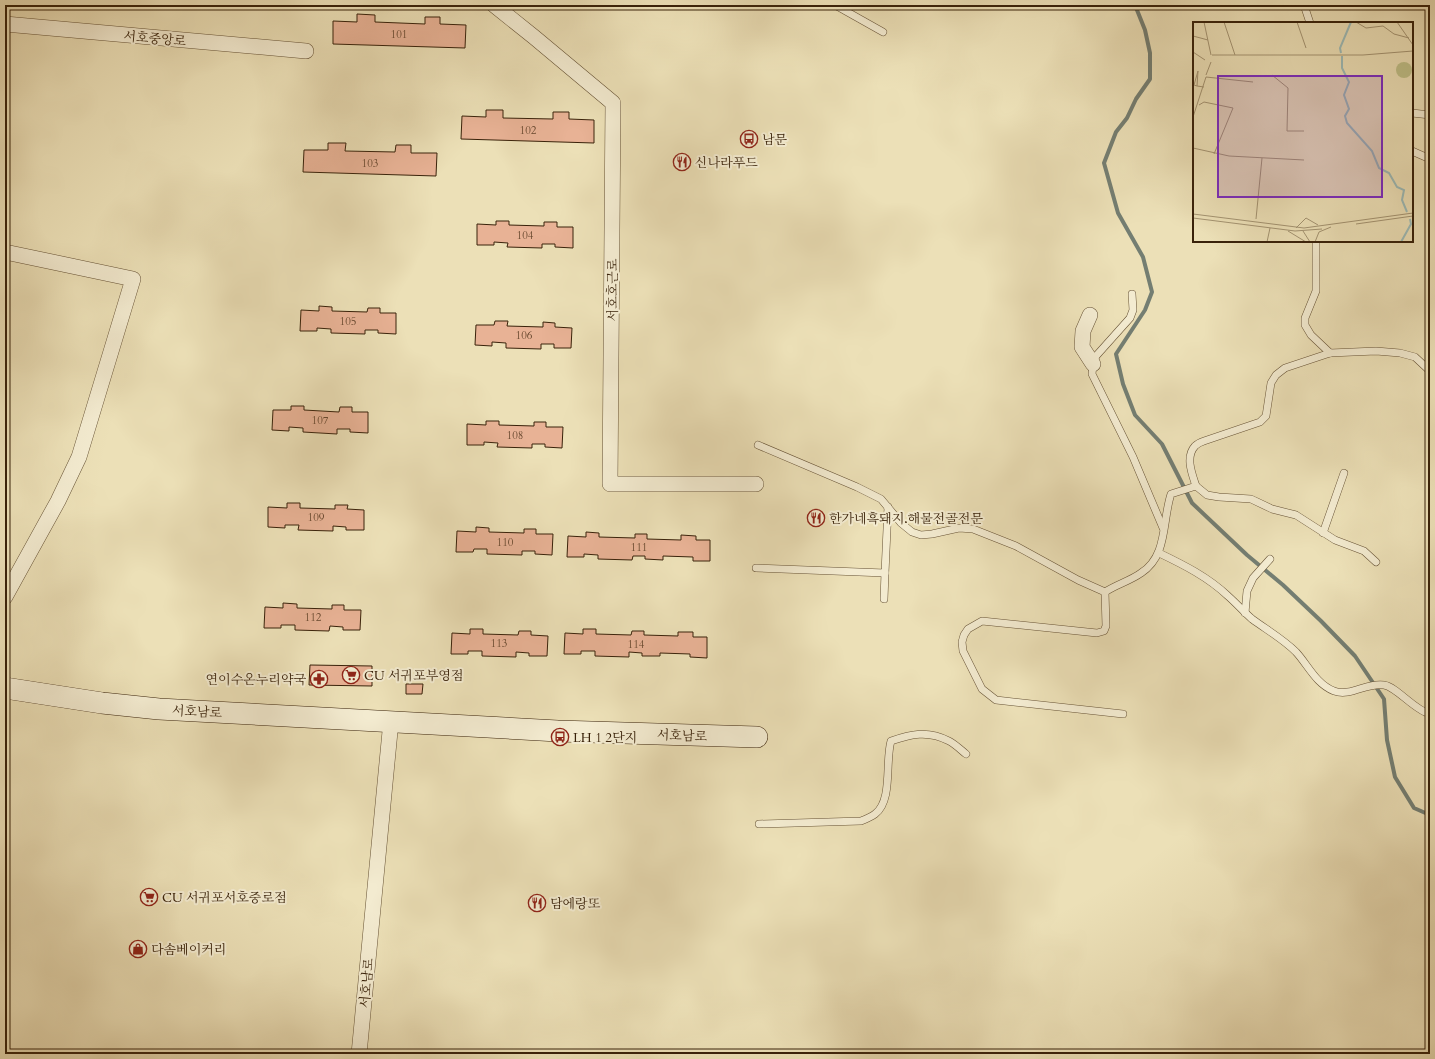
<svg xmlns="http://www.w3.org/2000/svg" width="1435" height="1059" font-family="Cardo,'Noto Serif KR',serif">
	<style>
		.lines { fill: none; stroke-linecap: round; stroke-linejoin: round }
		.stream { stroke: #747e72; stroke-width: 4 }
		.building { fill: #e8b295; stroke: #39220a }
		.lane-casing { stroke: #665235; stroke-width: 8 }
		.street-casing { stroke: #665235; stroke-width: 16 }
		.secondary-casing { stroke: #39220a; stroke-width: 22 }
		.lane { stroke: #f3ebd0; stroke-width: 7 }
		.street { stroke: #f3ebd0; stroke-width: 15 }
		.secondary { stroke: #f3ebd0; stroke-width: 21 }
		.labels { text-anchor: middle; stroke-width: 4; stroke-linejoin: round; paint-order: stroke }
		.number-label { font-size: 11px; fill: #65462d }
		.street-label { font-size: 13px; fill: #39220a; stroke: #f3ebd0 }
		.poi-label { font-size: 13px; fill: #39220a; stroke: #f3ebd0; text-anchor: start }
		.inset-river { fill: none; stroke: #9cbbb8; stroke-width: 2 }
		.inset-road { fill: none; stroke: #a49472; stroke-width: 1 }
		.view { fill: #7b2cbf; fill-opacity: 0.15; stroke: #7b2cbf; stroke-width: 2 }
		.inset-edge { fill: none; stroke: #39220a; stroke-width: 2 }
	</style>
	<rect width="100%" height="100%" fill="#ece0b7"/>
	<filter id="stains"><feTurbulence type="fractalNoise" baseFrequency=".005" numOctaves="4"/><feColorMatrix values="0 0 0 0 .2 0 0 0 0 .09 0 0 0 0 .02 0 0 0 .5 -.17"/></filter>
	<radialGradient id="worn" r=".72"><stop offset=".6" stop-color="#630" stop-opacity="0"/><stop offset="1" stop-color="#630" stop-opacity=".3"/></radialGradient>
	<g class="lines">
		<path class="stream" d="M1135,5L1145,30L1150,53V79L1136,99L1127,118L1116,132L1104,163L1118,213L1143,257L1152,292L1145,310L1116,354L1123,384L1135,415L1162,444L1192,503L1247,555L1283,585L1321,621L1355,656L1384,699L1387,740L1395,777L1414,808L1430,815"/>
	</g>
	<g class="building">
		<path d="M357,14L375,15V22L425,24V17H440V24L466,25L465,48L333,44V21L357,22Z"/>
		<path d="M486,110H503V118L553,119V112H569V119L594,120V143L461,139L462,116L486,117Z"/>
		<path d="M328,143H346L345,151L395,152L396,145H411V153H437L436,176L303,172L304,150H328Z"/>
		<path d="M496,221H509V225L544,226V222H557V227H573V248L555,247V244H542V248L507,247L508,243L494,242V245H477V224L496,225Z"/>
		<path d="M319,306L332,307V311L367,312L368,308H380V313H396V334L378,333V330H365V334L331,333V329L317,328V331H300L301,310L319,311Z"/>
		<path d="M495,321H508L507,326L543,327V322L555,323V327L572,328L571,348H554V344H541V349L506,348V343L492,342V346L475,345L476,325H494Z"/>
		<path d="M291,406H304V410L339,412L340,407H352V412H368V433L350,432V429H337V434L303,432V428L289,427V431L272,430L273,410H291Z"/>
		<path d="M486,421H499V425L534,426V422H546V427H563L562,448L545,447V444H532V448L497,447L498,443L484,442V445H467V424L486,425Z"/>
		<path d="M287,503H300V508L335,509V505H348L347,509L364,510V530H346V527L333,526V531L298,530L299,525H285V528L268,527V507L287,508Z"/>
		<path d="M476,527L489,528V532L524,533V529H536V534H553L552,555L535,554V551H522V555L487,554V549H474L473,552H456L457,531L476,532Z"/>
		<path d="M586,532L599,533V537L635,538V534H647V539L681,540V535L696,536V540H710V561H693V557L663,556V560L645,559V556H633L632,560L598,559V555L584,554V557H567L568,536L586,537Z"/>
		<path d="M283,603L297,604V608L332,609V605H344V610H361L360,630H343V627L330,626L329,631L295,630V625H281V628H264L265,607L283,608Z"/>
		<path d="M470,629H483V634L518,635L519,631H531V635L548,636L547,656H529V653L516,652V657L482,656V651H468V654H451L452,633L470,634Z"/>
		<path d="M583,629H596V634L631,635L632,631H644V635L678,636V632H693V637H707V658L690,657V654L660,653V656H642V653L629,652V657L595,656V651H581V654H564L565,633L583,634Z"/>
		<path d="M310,665L372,666V686L309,685Z"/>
		<path d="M406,684H423L422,694H406Z"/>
	</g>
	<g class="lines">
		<defs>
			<g id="lane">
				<path d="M835,5L883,32"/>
				<path d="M1304,5L1310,23"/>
				<path d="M1412,113L1430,115"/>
				<path d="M1412,151L1430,159"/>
				<path d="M1316,241V291L1305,318V325L1311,335L1330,353"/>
				<path d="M1132,294L1133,310L1130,318L1096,356L1093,364L1092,374L1133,457L1163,528"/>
				<path d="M758,445L857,487L881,499L901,523L912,532L921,535L932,534L959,528L973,529L1016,546L1078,580L1105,592"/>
				<path d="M1196,486C1192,474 1185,457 1195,446C1197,444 1201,442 1204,441L1260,422L1266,416L1271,383L1276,375L1285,368L1330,353L1376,351L1400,353L1415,357L1430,371"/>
				<path d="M1323,533L1344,473"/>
				<path d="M1159,553C1184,565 1208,577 1228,596C1237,604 1244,612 1252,619C1267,630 1283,639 1296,652C1308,665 1316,684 1334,691C1351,697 1367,682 1384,685C1397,687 1414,710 1430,714"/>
				<path d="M756,568L885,573L888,507"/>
				<path d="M884,599L885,573"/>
				<path d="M1245,613L1247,591L1253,578L1270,559"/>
				<path d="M1123,714L996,700L982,689L963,651L962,642L964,635L968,629L982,621L1097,633L1104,631L1106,626L1105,592C1117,584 1130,581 1141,573C1168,556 1162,521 1171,494L1196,486L1207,495L1219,497L1251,499L1272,509L1296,515L1335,540L1364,551L1376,562"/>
				<path d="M759,824L861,821C866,819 871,817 875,814C893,801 885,761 891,741C911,734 928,730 949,741C955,744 961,750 966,754"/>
			</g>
			<g id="street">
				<path d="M494,5L534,37L613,103L610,484H756"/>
				<path d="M5,24L306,51"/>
				<path d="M5,252L133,279L79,457L58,501L5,597"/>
				<path d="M1090,315L1083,331L1082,347L1093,364"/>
				<path d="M359,1054L391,721"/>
			</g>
			<path id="secondary" d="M5,688L102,703L159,709L558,731L757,737"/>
		</defs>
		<use href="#lane" class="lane-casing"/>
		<use href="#street" class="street-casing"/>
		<use href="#secondary" class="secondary-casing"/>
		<use href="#lane" class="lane"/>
		<use href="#street" class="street"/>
		<use href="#secondary" class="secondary"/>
	</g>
	<defs>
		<symbol id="bus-ring" viewBox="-11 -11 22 22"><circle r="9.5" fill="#f3ebd0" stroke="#8f2418" stroke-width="1.5"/><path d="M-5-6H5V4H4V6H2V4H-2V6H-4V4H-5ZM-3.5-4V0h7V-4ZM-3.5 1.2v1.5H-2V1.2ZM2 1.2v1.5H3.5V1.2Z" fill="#8f2418"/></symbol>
		<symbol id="restaurant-ring" viewBox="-11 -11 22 22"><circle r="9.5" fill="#f3ebd0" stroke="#8f2418" stroke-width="1.5"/><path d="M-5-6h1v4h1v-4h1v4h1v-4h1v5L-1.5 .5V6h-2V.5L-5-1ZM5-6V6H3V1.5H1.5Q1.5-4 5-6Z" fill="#8f2418"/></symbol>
		<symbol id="supermarket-ring" viewBox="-11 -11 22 22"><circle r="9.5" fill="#f3ebd0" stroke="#8f2418" stroke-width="1.5"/><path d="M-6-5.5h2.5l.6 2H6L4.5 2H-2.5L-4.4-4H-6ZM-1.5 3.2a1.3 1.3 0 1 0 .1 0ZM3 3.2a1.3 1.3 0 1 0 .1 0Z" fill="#8f2418"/></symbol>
		<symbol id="pharmacy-ring" viewBox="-11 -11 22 22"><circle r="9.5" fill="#f3ebd0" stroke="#8f2418" stroke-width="1.5"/><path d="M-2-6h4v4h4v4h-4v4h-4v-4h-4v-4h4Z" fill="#8f2418"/></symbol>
		<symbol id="shop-ring" viewBox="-11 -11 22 22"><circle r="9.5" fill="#f3ebd0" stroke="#8f2418" stroke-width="1.5"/><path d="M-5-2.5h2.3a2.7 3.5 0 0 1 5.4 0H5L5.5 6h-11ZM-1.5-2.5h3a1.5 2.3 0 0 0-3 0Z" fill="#8f2418"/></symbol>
	</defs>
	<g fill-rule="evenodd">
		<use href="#bus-ring" x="739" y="129" width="20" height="20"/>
		<use href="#restaurant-ring" x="672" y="152" width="20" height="20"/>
		<use href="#restaurant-ring" x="806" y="508" width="20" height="20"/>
		<use href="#supermarket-ring" x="341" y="665" width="20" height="20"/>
		<use href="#pharmacy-ring" x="309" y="669" width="20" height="20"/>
		<use href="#bus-ring" x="550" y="727" width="20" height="20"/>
		<use href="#supermarket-ring" x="139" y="887" width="20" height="20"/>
		<use href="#restaurant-ring" x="527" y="893" width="20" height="20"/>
		<use href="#shop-ring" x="128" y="939" width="20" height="20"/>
	</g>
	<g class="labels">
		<g class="number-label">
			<text x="399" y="38">101</text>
			<text x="528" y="134">102</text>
			<text x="370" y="167">103</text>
			<text x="525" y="239">104</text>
			<text x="348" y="325">105</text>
			<text x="524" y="339">106</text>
			<text x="320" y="424">107</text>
			<text x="515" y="439">108</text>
			<text x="316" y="521">109</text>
			<text x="505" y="546">110</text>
			<text x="639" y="551">111</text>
			<text x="313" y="621">112</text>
			<text x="499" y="647">113</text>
			<text x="636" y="648">114</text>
		</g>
		<g class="street-label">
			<text transform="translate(155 38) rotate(5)" y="5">서호중앙로</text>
			<text transform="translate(612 290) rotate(-90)" y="5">서호호근로</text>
			<text transform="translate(197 711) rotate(3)" y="5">서호남로</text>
			<text transform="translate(682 735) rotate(2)" y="5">서호남로</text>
			<text transform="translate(366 983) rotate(-85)" y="5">서호남로</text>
		</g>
		<g class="poi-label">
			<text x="762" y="144">남문</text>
			<text x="695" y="167">신나라푸드</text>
			<text x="829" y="523">한가네흑돼지.해물전골전문</text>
			<text x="364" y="680">CU 서귀포부영점</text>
			<text x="306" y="684" text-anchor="end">연이수온누리약국</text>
			<text x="573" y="742">LH 1 2단지</text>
			<text x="162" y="902">CU 서귀포서호중로점</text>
			<text x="550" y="908">담에랑또</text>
			<text x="151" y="954">다솜베이커리</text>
		</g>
	</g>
	<g transform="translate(1193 22)">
		<rect width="220" height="220" fill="#ece0b7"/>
		<path d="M203 48a8 8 0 1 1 16 0a8 8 0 1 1-16 0Z" fill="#bfc089"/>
		<path class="inset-river" d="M148,31L147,26L158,0M149,34V46L156,60L151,73L156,87L152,94L154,101L179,129L186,146L196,151L204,165L211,168L209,178L214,190M208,220L218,202L217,197"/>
		<path class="inset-road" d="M11,0L18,33M31,0L42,33M104,0L113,26M163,0L173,6L190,4L201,12L216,16M204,0L220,23M0,14L15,18M0,30L12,38M19,33H170L220,29M13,53L18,40M79,53L95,66L94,109H111M13,55L60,60M4,64L1,63L5,49L4,64L11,65M6,83L11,80L40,86L21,132M0,95L13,55M0,126L36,134L111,138M0,192L111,206L220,191M0,196L102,209L129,207M63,197L69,136M163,202L220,194M103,206L113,196L125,203M95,209L113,220M110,209L117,220M74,220L77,206M122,220L126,210L138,205"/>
		<path class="view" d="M25,54H189V175H25Z"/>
		<rect width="220" height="220" class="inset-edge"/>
	</g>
	<rect width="1435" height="1059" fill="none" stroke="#ece0b7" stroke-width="20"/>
	<rect x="6" y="6" width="1423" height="1047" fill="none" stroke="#39220a" stroke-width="2"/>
	<rect x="10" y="10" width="1415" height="1039" fill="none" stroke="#39220a"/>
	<rect width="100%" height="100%" filter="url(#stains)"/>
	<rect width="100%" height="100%" fill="url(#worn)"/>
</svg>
